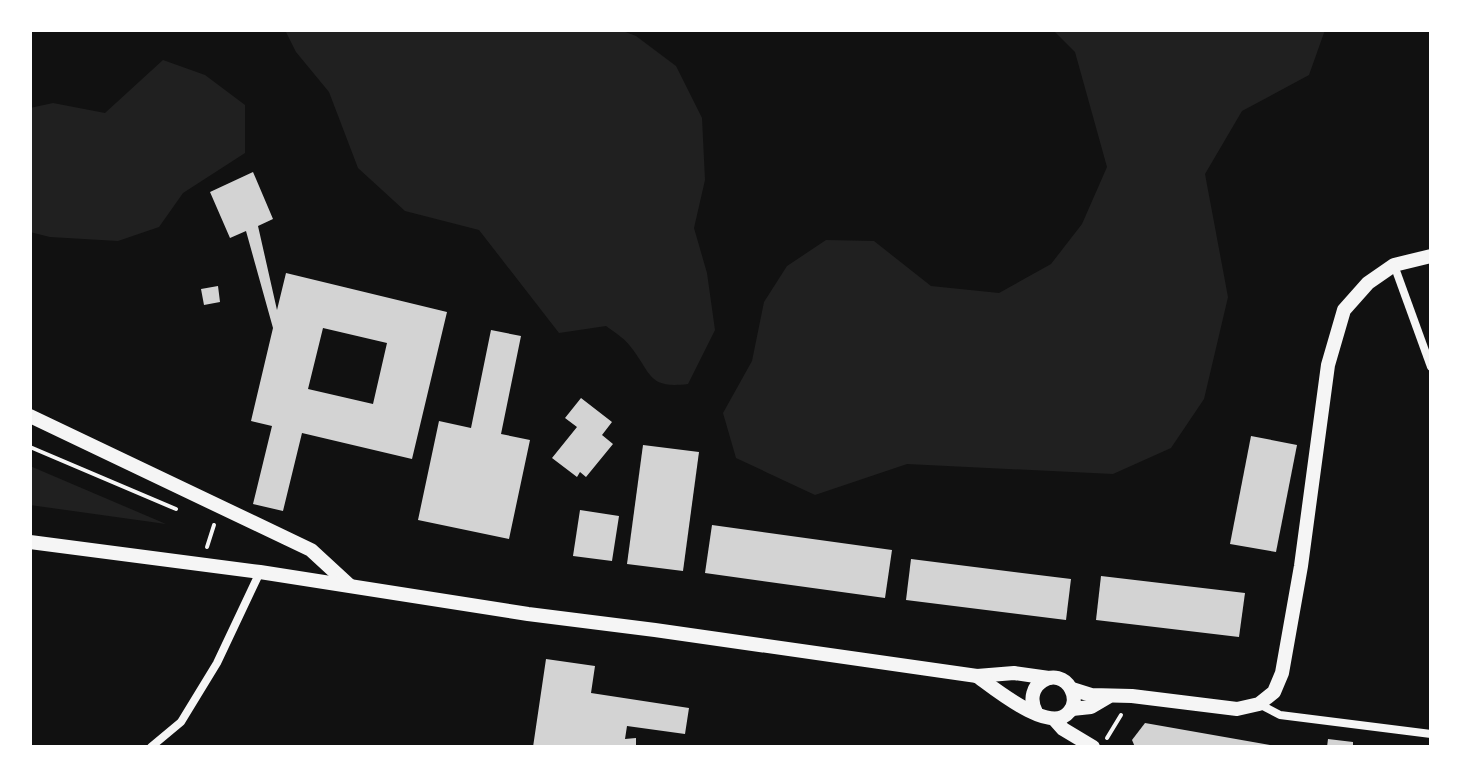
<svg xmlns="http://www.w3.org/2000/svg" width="1461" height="777" font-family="'Archivo Narrow',sans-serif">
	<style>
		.green { fill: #202020 }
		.building { fill: #d3d3d3; fill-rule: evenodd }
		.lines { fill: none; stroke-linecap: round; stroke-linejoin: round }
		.path { stroke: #f5f5f5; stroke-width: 4 }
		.minor { stroke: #f5f5f5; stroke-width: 8 }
		.tertiary { stroke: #f5f5f5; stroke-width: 14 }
	</style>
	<rect width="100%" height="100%" fill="#111"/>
	<g class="green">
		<path d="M285,30H620L636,36L676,66L702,118L705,180L694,228L707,273L715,330L688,384C647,389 652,373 630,346C624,338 614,332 606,326L559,333L479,230L405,211L358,168L329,92L296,52Z"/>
		<path d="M1053,30H1325L1309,75L1242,111L1205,174L1228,297L1204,399L1171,448L1113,474L907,464L815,495L736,458L723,413L752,361L764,302L787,266L826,240L874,241L931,286L999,293L1051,264L1082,224L1107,167L1075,52Z"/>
		<path d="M163,60L205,75L245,105V153L183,193L159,227L118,241L50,237L30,232V108L53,103L105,113Z"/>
		<path d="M30,466L166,524L30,505Z"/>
	</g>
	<g class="building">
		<path d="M253,172L273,219L258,226L277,310L286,273L447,312L412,459L302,433L283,511L253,504L272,426L251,421L273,328L246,231L230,238L210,192ZM323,328L387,343L373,404L308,389Z"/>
		<path d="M218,286L220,302L204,305L201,289Z"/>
		<path d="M491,330L521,336L501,434L530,440L509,539L418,520L439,421L471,428Z"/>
		<path d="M581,398L612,422L602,435L613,444L586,477L580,472L577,477L552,458L577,427L565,418Z"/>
		<path d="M1251,436L1297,445L1276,552L1230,544Z"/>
		<path d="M643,445L699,452L683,571L627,564Z"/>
		<path d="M580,510L619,516L612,561L573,556Z"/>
		<path d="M712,525L892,550L885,598L705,573Z"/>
		<path d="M911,559L1071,579L1066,620L906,600Z"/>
		<path d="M1101,576L1245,593L1239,637L1096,620Z"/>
		<path d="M546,659L595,666L591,693L689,708L685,734L627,726L625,739L636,738V747H533Z"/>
		<path d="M1145,723L1270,745V747H1135L1132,740Z"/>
		<path d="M1328,739L1353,742V747H1327Z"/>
	</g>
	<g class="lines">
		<g class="path">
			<path d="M30,447L176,509"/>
			<path d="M207,547L214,525"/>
			<path d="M1107,738L1121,715"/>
		</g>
		<g class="minor">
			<path d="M1394,265L1431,367"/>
			<path d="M1259,704L1280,715L1431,734"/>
			<path d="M151,747L181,722L217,663L260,572"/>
		</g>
		<g class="tertiary">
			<path d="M30,416L311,550L349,585"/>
			<path d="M30,542L260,572L528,614L655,630L977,676L1014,673L1049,678"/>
			<path d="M977,676C995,689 1051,735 1069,712C1075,706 1075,696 1071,689C1058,664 1021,684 1036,712"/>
			<path d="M1072,689L1091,695L1132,696L1237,709L1259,704L1274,692L1282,673L1301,566L1328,365L1344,310L1368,283L1394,265L1431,256"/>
			<path d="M1072,709L1091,707L1108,697"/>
			<path d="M1055,720L1063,729L1093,747"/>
		</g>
	</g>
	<rect width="1461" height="777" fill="none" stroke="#ffffff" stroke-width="64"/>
</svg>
